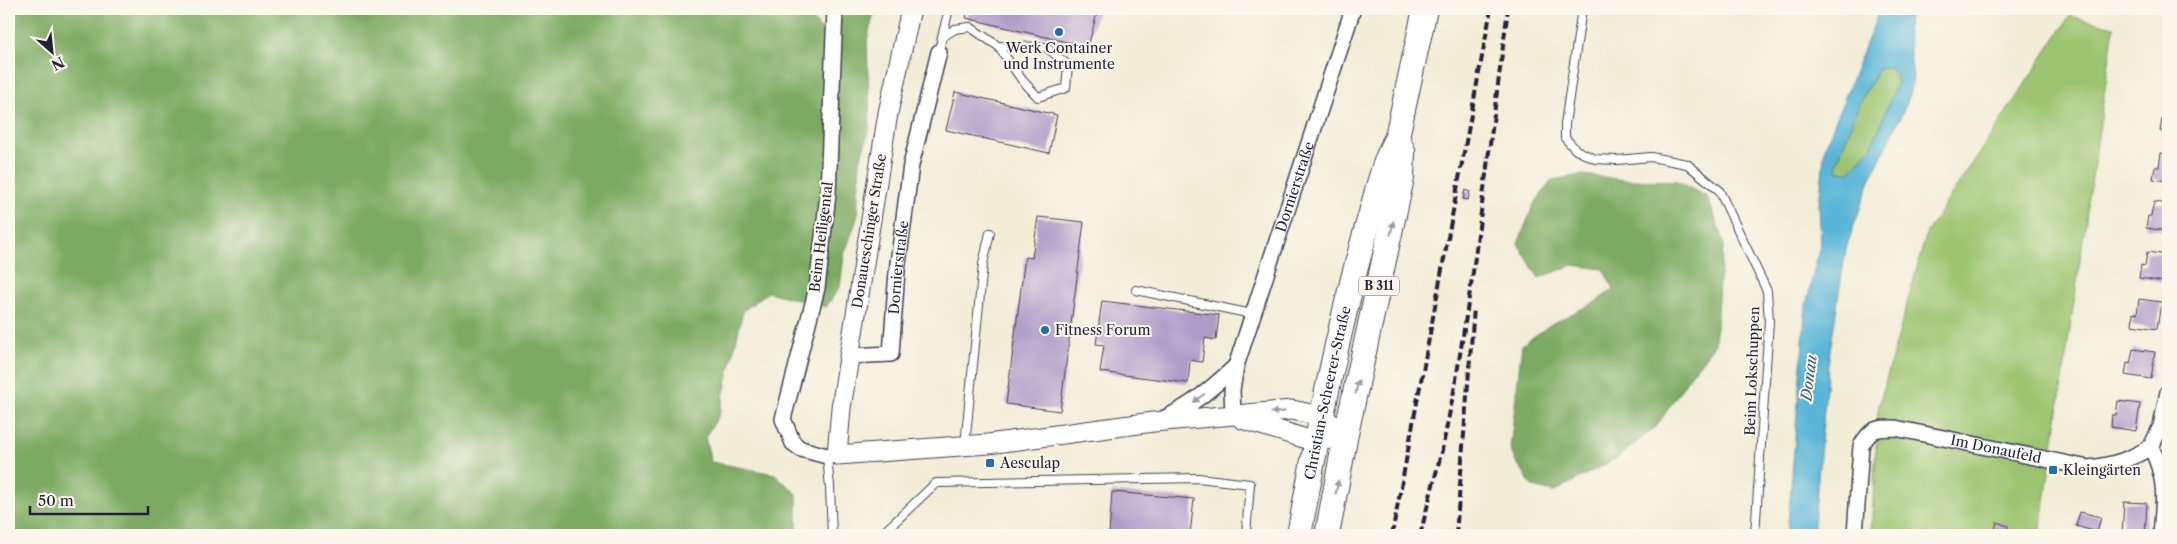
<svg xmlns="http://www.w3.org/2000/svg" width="2177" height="544" font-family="'Libre Caslon Text',serif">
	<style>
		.green { fill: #9cc470; stroke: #5f7356 }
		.forest { fill: #7daa62; stroke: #50664e }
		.water { fill: #5ab6d8; stroke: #3e6c8a; fill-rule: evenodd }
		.building { fill: #af9cc9 }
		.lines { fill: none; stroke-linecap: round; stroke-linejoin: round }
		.service-casing { stroke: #414052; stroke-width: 10 }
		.minor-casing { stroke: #414052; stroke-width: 18 }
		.tertiary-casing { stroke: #414052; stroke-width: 21 }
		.primary-casing { stroke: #414052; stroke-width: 26 }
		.service { stroke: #fff; stroke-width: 8 }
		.minor { stroke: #fff; stroke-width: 15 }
		.tertiary { stroke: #fff; stroke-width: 19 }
		.primary { stroke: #fff; stroke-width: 24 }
		.rail { stroke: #22223b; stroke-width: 4; stroke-dasharray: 8 4; stroke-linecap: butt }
		.oneway { fill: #9c9ca7 }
		.poi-dot { fill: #1f6fb2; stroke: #fbf7ec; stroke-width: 2 }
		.labels { text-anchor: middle; stroke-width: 4; stroke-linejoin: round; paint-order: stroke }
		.shield { fill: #fbf7ec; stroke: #636270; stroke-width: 1 }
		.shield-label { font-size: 12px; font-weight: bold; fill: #22223b }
		.poi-label { font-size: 14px; fill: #22223b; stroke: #fbf7ec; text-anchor: start }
		.street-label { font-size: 14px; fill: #22223b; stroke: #fbf7ec }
		.water-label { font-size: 15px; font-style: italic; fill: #385d7a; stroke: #fbf7ec }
	</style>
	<rect width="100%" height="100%" fill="#fbf7ec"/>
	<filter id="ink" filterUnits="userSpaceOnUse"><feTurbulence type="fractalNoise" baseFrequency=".02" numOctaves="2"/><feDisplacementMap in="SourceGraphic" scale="10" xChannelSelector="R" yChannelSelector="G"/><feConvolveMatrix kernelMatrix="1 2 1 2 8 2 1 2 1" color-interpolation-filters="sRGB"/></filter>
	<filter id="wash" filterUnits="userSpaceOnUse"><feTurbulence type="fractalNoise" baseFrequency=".0096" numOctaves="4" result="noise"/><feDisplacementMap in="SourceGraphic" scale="20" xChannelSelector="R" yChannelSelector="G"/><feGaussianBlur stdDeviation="1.12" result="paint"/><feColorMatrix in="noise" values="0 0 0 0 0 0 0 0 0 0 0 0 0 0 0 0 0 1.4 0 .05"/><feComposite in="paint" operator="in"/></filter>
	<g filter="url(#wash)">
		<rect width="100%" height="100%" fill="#f2edd7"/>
		<g class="green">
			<path d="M2070,16L2114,27L2040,535H1871L1878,409L1927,232Z"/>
			<path d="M1887,66L1895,72L1897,84L1871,148L1850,172L1838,171L1836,164L1864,94L1879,69Z"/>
		</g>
		<g class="forest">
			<path d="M9,9H802L822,30L842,19L843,9H875L867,40L870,127L860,161L857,219L844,255L840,287L826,307L768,292L743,311L719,415L705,437L711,462L775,474L797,494V535H9Z"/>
			<path d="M1583,175L1625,180L1677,181L1707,197L1724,241L1719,283L1715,344L1687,380L1656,427L1618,457L1554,492L1533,487L1515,460L1510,448L1522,345L1553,323L1594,303L1614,289L1603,269L1573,265L1539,278L1518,244L1533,206L1552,180Z"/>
		</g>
		<path class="water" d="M1880,9H1911L1907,27L1913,78L1907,103L1870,180L1846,248L1828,364L1813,535H1787L1806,305L1821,241L1819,205L1825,147ZM1887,66L1895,72L1897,84L1871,148L1850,172L1838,171L1836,164L1864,94L1879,69Z"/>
		<g id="blocks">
			<g class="building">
				<path d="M968,9H1098L1088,47L966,18Z"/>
				<path d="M955,92L1057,115L1049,153L946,130Z"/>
				<path d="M2167,109H2168V133L2160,131L2162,119L2166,120Z"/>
				<path d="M2161,153L2168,154V181L2153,179L2155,167H2159Z"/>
				<path d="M1465,190L1470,192L1468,200L1463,199Z"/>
				<path d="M2154,202L2168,204V231L2146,228L2148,216H2151Z"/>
				<path d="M1038,217L1084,222L1060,411L1006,404L1025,257L1032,258Z"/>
				<path d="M2147,252L2168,255L2165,282L2139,278L2141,265L2145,266Z"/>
				<path d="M2139,299L2161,302L2157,329L2132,325L2133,313L2137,314Z"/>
				<path d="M1102,301L1219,315L1216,340L1205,338L1202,362L1190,360L1188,383L1100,372L1104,345L1096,344Z"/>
				<path d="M2133,349L2155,352L2151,379L2125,375L2127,363L2130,364Z"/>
				<path d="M2118,401L2140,404L2136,431L2111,427L2112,415H2116Z"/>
				<path d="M1112,492L1194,499L1190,535H1109Z"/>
				<path d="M2124,502L2147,503L2145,535H2122Z"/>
				<path d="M2080,512L2101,517L2097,532L2076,526Z"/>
				<path d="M1997,522L2008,526L2006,533L1995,530Z"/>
			</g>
		</g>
	</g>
	<g filter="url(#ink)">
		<use href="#blocks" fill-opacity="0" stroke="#414052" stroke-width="1"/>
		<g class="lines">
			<defs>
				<g id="service">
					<path d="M1582,9L1565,124V138L1576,150L1595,159L1617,160L1651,157L1687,164L1719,190L1767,291L1769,321L1755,535"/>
					<path d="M942,37L949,9"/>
					<path d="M939,52L942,37L955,29L970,27L998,46L1022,80L1038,97L1066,88L1068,65L1046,47L998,46"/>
					<path d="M1136,290L1252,314"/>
					<path d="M965,445L983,264L990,233"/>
					<path d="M827,456L830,487L832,535"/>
					<path d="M881,535L936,483L1198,478L1250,484L1246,535"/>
				</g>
				<g id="minor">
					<path d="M835,9L828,194L817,288L783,419L793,443L801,449L827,456L837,455"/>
					<path id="s1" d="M849,356L891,354L897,271L911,165L939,52"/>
					<path id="s2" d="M1233,416L1232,390L1236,366L1353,9"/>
					<path d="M1165,418C1193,405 1213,387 1236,366"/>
					<path d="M2151,447C2168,482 2164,498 2161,535"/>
					<path d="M2151,447L2161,426L2168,392"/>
					<path id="s3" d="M1855,535L1861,446C1871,428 1876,428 1895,428L2088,468C2114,465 2129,460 2151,447"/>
				</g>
				<g id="tertiary">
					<path d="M911,9L888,113L841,408L837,455L988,444L1153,422L1292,410L1321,416L1346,434"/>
					<path d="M1242,419L1316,442L1330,439"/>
				</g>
				<g id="primary">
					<path id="s4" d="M1299,535C1318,432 1338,328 1367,227C1376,197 1382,164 1397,137L1425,9"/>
					<path d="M1327,535L1346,434L1402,178L1403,151L1397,137"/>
				</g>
			</defs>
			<use href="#service" class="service-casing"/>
			<use href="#minor" class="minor-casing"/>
			<use href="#tertiary" class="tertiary-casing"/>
			<use href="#primary" class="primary-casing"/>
			<use href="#service" class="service"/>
			<use href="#minor" class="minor"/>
			<use href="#tertiary" class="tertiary"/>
			<use href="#primary" class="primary"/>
			<g class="rail">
				<path d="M1392,535L1491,9"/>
				<path d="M1420,535L1442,450L1455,386L1473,272L1508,9"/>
				<path d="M1456,535L1474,308"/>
			</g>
		</g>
		<defs><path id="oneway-solid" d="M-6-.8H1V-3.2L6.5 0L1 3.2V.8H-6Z" transform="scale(1.25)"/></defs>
		<g class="oneway">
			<use href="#oneway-solid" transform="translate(1392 228) rotate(-78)"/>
			<use href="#oneway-solid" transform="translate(1357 387) rotate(-78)"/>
			<use href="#oneway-solid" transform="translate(1199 398) rotate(143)"/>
			<use href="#oneway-solid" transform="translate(1278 412) rotate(174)"/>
			<use href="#oneway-solid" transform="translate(1337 487) rotate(-79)"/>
		</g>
	</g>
	<g class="poi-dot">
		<circle cx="1059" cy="32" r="5"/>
		<circle cx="1045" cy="330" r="5"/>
		<rect x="985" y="458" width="10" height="10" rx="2.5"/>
		<rect x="2048" y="465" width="10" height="10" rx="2.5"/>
	</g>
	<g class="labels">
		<rect class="shield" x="1359" y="276.5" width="40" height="19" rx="4"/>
		<g class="shield-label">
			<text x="1379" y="290">B 311</text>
		</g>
		<g class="poi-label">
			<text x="1059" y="53" text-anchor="middle">Werk Container<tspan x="1059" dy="16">und Instrumente</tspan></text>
			<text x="1055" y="335">Fitness Forum</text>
			<text x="1000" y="468">Aesculap</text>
			<text x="2063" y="475">Kleingärten</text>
		</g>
		<g class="street-label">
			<text dy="5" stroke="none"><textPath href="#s2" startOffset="239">Dornierstraße</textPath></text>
			<text transform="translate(869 231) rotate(-81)" y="5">Donaueschinger Straße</text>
			<text transform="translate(821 237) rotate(-83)" y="5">Beim Heiligental</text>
			<text dy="5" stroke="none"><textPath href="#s1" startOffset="129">Dornierstraße</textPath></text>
			<text transform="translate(1752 371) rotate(-88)" y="5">Beim Lokschuppen</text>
			<text dy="5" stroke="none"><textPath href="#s4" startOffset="145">Christian-Scheerer-Straße</textPath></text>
			<text dy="5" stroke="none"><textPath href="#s3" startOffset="234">Im Donaufeld</textPath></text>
		</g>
		<g class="water-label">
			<text transform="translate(1809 378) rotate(-83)" y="5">Donau</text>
		</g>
	</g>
	<rect width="2177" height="544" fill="none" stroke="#fbf7ec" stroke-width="30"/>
	<g transform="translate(52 52) rotate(153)" stroke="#fbf7ec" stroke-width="4" paint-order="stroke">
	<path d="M0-4L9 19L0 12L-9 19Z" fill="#22223b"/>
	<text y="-8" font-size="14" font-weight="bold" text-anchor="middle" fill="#22223b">N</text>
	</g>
	<path d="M30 506v8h118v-8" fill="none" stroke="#22223b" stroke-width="2.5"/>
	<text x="38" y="506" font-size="15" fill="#22223b" stroke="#fbf7ec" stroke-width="4" paint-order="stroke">50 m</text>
</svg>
